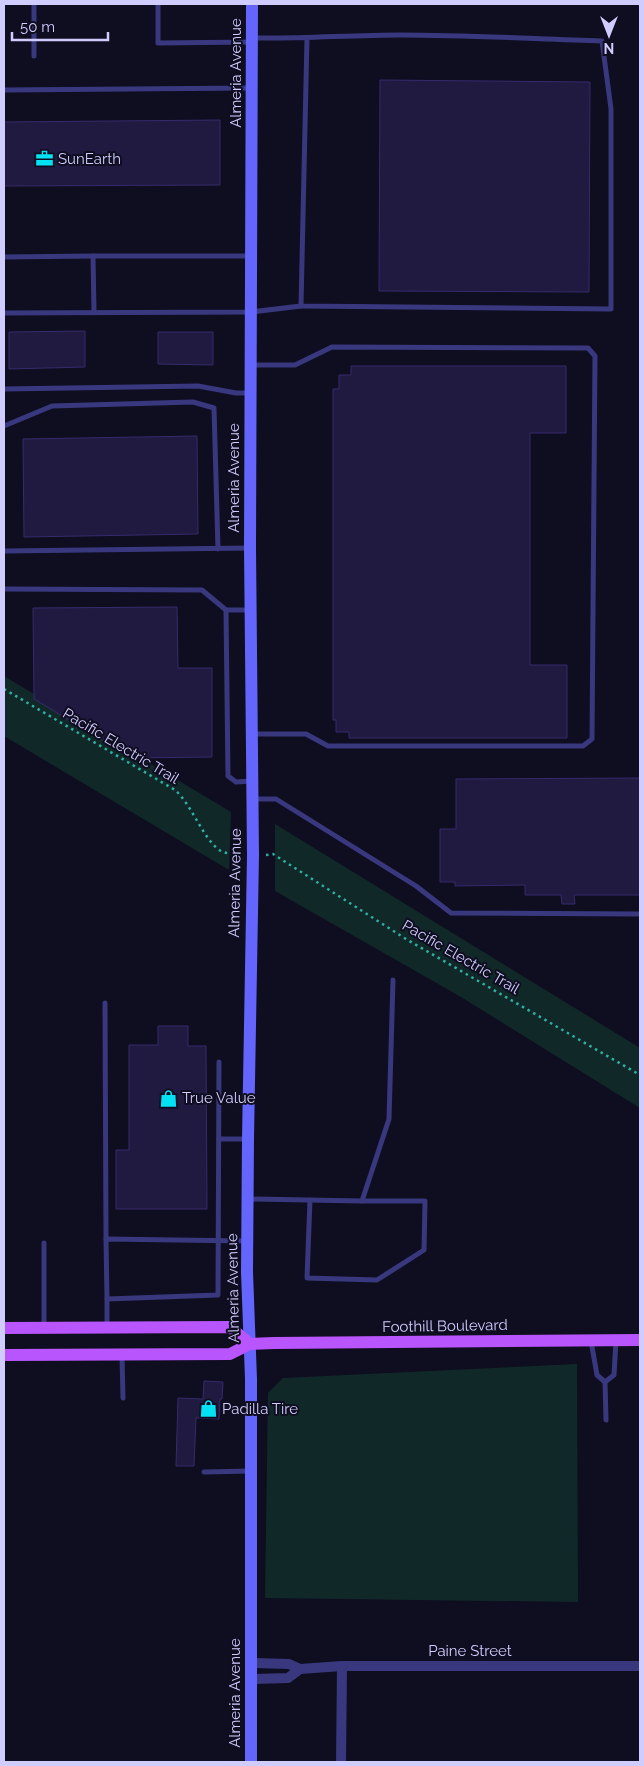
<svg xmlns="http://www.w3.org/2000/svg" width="644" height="1766" font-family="Raleway,sans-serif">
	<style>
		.green { fill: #102928 }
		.building { fill: #201940; stroke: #362b6c }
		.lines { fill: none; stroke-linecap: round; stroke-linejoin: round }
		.path { stroke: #2fb0a4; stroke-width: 2.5; stroke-dasharray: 2.5 4; stroke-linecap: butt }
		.lane { stroke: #39387e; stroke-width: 5 }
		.street { stroke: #39387e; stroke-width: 10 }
		.secondary { stroke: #6465fd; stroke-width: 12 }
		.primary { stroke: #b955fd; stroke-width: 12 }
		.labels { text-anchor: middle; stroke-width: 4; stroke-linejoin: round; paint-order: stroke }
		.street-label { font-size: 15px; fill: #d0ccfe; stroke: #0f0d20 }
		.poi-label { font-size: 15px; fill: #d0ccfe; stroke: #0f0d20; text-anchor: start }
	</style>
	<rect width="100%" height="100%" fill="#0f0d20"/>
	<g class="green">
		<path d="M4,676L231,812L229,870L4,736Z"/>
		<path d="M275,824L640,1048V1108L461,997L275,891Z"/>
		<path d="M577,1364L578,1602L265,1598L268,1393L283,1378Z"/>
	</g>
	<g class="building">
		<path d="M380,80L590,82L589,292L379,291Z"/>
		<path d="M220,120V185L4,186V122Z"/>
		<path d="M85,331V367L9,369V332Z"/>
		<path d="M158,332H213V365L158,364Z"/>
		<path d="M351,366H566V433H530V665H567V738H349V732H336V720H333V389H339V375H351Z"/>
		<path d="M197,436L198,534L24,537L23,439Z"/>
		<path d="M177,607L178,668H212V757L132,758L34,699L33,608Z"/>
		<path d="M640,778V895H574L575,904H562L561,895H525V885L455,886V882H440V829H456V779Z"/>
		<path d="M158,1026H188V1046H206L207,1209H116V1150H129V1045H158Z"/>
		<path d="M204,1381L223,1382L222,1399H220L219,1419L196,1418L194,1466H176L178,1398L203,1399Z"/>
	</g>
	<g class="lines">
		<g class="path">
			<path d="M4,689L175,790C193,806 203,840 221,851C227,854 233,854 240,854"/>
			<path d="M266,855L273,854L406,939L640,1075"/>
		</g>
		<g class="lane">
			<path d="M34,4V56"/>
			<path d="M158,4V43L252,42"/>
			<path d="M253,38C302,39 351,35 401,35C468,35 535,39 602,41L611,109V309L301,306L307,38"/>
			<path d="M4,90L251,88"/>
			<path d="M4,257L93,256"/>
			<path d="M94,312L93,256H251"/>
			<path d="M4,313L251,312L301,306"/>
			<path d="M4,389L198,386L236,393H250"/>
			<path d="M4,426L52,406L193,402L214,408L218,549"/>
			<path d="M4,551L250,548"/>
			<path d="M4,589L202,590L226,610H250"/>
			<path d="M226,610L228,776L236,782L252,781"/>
			<path d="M252,734H306L328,746H583L592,739L595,356L588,348L332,347L295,365H252"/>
			<path d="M253,799H276L416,886L451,913L640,914"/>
			<path d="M105,1003L106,1239"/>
			<path d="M219,1139H246"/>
			<path d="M248,1199L362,1201L389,1119L393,980"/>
			<path d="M310,1200L307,1278L377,1280L424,1250L425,1201H362"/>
			<path d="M44,1243V1327"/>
			<path d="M107,1299L106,1239L247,1241"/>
			<path d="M107,1327V1299L218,1295L219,1062"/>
			<path d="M591,1341L597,1375L605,1382L614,1375L616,1340"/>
			<path d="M122,1356L123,1398"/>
			<path d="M605,1382L606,1420"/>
			<path d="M204,1472L251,1471"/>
		</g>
		<g class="street">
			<path d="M251,1663L289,1664L300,1669L342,1666H640"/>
			<path d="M252,1679L288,1678L300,1669"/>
			<path d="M341,1762L342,1666"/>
		</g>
		<path class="secondary" d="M251,1762V1379L247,1272L248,1139L253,855L250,548L252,4"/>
		<g class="primary">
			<path d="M4,1328L230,1327L250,1344"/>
			<path d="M4,1355L230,1354L250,1344L274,1343L640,1340"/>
		</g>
	</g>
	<defs>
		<symbol id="office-bare" viewBox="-9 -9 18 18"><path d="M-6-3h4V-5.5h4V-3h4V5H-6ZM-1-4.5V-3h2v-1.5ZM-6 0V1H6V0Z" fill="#03e2f3" stroke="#0f0d20" stroke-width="2.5" paint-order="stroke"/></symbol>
		<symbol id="shop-bare" viewBox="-9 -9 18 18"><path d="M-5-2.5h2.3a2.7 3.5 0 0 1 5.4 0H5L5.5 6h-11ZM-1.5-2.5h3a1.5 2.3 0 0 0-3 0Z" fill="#03e2f3" stroke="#0f0d20" stroke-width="2.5" paint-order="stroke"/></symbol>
	</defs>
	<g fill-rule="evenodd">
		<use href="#office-bare" x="32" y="146" width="25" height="25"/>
		<use href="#shop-bare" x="156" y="1086" width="25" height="25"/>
		<use href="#shop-bare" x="196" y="1396" width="25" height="25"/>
	</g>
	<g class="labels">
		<g class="street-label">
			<text transform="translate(236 73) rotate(-90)" y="5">Almeria Avenue</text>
			<text transform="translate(234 478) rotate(-90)" y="5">Almeria Avenue</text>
			<text transform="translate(121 746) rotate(31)" y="5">Pacific Electric Trail</text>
			<text transform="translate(235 883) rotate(-89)" y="5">Almeria Avenue</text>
			<text transform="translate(461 957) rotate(30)" y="5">Pacific Electric Trail</text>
			<text transform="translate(233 1288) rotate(-91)" y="5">Almeria Avenue</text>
			<text transform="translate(445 1326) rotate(-1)" y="5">Foothill Boulevard</text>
			<text x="470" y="1656">Paine Street</text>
			<text transform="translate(235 1693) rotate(-90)" y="5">Almeria Avenue</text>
		</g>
		<g class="poi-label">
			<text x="58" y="164">SunEarth</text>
			<text x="182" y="1103">True Value</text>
			<text x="222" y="1414">Padilla Tire</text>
		</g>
	</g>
	<rect width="644" height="1766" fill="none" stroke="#d0ccfe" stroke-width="10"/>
	<g transform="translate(609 35) rotate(180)" stroke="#0f0d20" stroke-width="4" paint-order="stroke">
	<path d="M0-4L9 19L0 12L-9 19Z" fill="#d0ccfe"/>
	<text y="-8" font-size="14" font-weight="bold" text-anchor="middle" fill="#d0ccfe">N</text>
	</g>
	<path d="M12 32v8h96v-8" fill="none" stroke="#d0ccfe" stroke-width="2.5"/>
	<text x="20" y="32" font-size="15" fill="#d0ccfe" stroke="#0f0d20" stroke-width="4" paint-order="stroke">50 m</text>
</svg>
